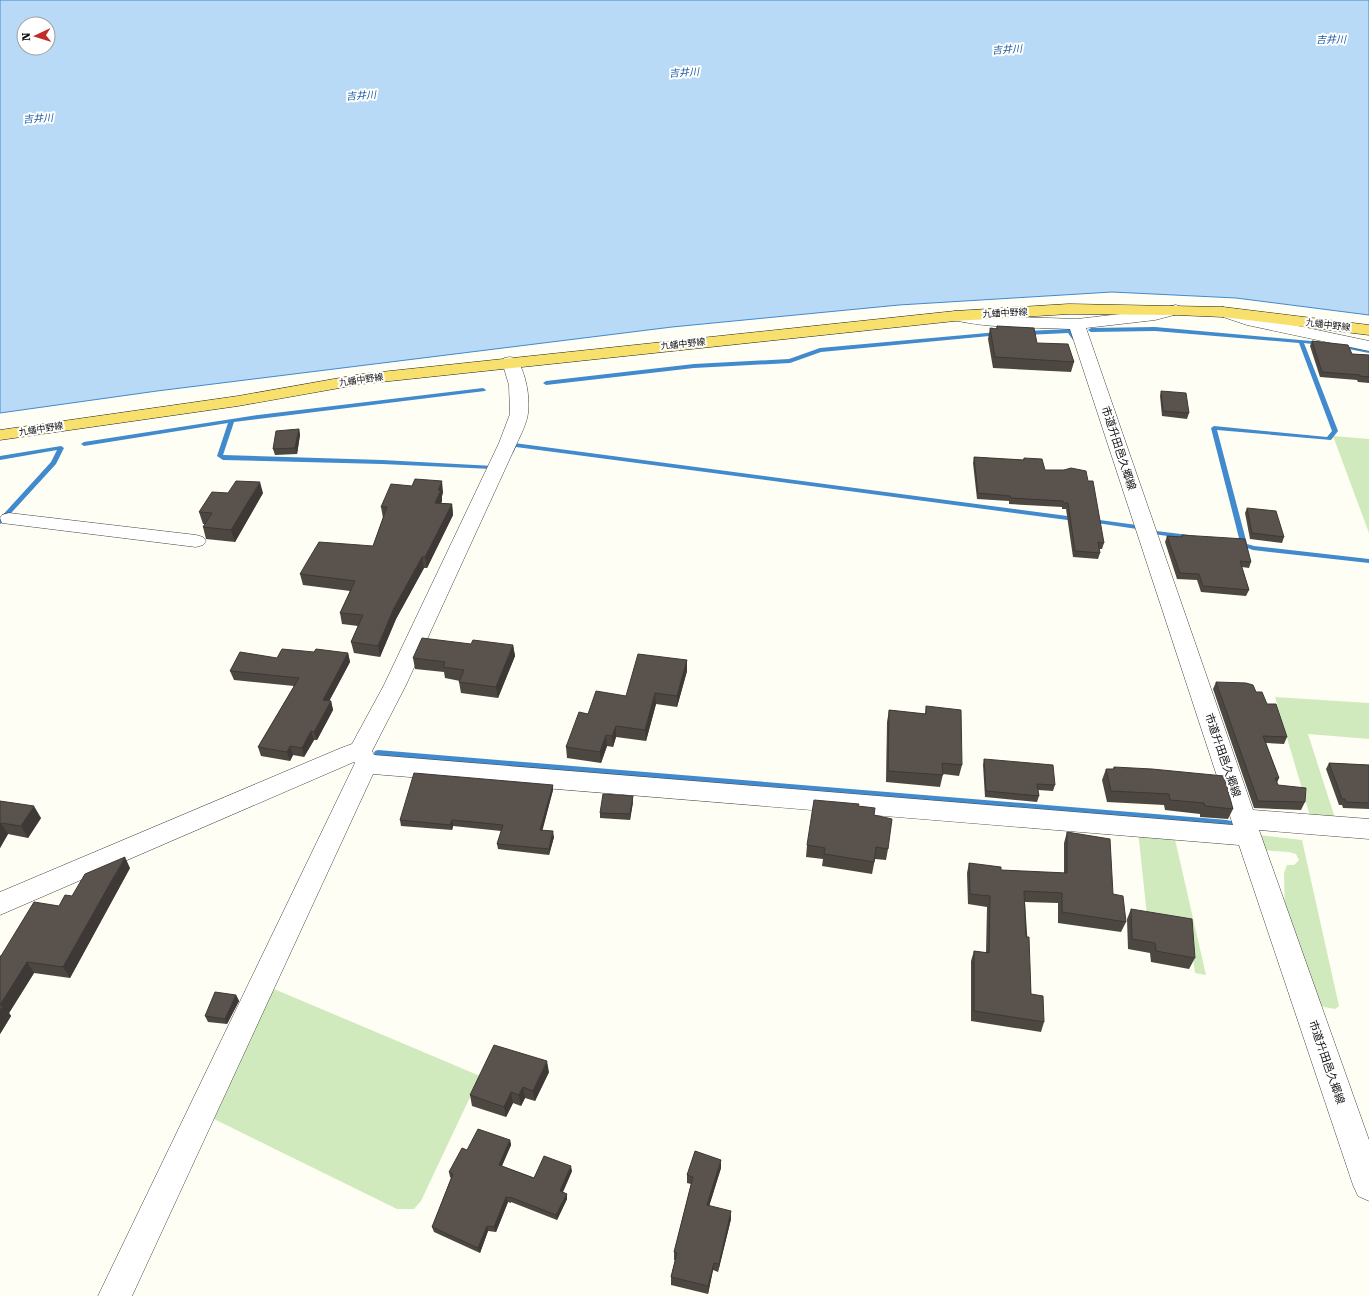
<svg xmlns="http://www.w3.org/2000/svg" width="1369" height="1296" font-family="'Roboto Serif','Noto Sans JP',serif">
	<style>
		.green { fill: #d1eabd }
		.water { fill: #b9daf6; stroke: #408acd; fill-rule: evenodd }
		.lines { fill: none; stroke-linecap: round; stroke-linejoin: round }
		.stream { fill: #408acd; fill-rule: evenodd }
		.minor-casing { stroke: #434343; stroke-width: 1 }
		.major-casing { stroke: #212121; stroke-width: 1 }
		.minor { fill: #fff; fill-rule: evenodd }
		.major { fill: #f7e06c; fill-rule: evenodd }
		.wall { fill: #4d4742 }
		.shaded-wall { fill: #3e3936 }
		.building { fill: #59524d; stroke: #3e3936 }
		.labels { text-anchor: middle; stroke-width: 4; stroke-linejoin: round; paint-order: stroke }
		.far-street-label { font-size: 9px; fill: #101010; stroke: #fff }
		.far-water-label { font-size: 10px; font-style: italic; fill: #195ca3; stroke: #fff }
		.street-label { font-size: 11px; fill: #101010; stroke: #fff }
	</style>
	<rect width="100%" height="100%" fill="#fffef4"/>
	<g class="green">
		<path d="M1333,436L1369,439V533Z"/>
		<path d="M1275,697L1369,703V739L1308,734L1335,818L1310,816Z"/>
		<path d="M1138,831L1174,835L1206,975L1195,973L1189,930L1148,925Z"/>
		<path d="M1258,835L1302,840L1339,1006L1335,1009L1324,1007L1317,1004L1285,922L1284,873L1287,865H1294L1299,860L1296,854L1289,852L1261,850Z"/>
		<path d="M267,986L480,1076L421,1201L414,1209H397L212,1118Z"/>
	</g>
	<path class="water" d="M0,0H1369V315L1236,298L1112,292L899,305L672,327L157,391L0,413ZM24,24H48V48H24Z"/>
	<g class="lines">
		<g class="stream">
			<path d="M1155,327L1322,342V344L1320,345L1304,343L1338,431L1331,440L1217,430L1247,544L1254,546L1369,559V563L1253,550L1239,545L1238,544L1240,542L1211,428L1214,426L1327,437L1332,431L1299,343L1155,331L1091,332L1088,330L1091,328Z"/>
			<path d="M1070,329L1072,330L1078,339L1077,340H1073L1068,333L1026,335L1023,333L1026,331Z"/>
			<path d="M998,332L1001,334L1000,335L821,352L790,363L694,368L546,385L543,383L546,381L694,364L789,359L820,348Z"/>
			<path d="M1340,344L1369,349V353L1338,347V345Z"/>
			<path d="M483,388L486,390L485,391L234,422L223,455L382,460L494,466V468L492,469L382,464L223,460L217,456L228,423L84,446L81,444L84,442L258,415Z"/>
			<path d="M514,443L1075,517L1078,519L1075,521L516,447L513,453H509L508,452L511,445Z"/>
			<path d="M61,446L64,448L56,464L2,523L0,524V518L51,462L57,450L0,460V456Z"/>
			<path d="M1092,519L1137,525L1140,527L1137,529L1090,522L1089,521L1090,520Z"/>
			<path d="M1148,530L1189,535L1192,537L1189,539L1146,533L1145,532Z"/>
			<path d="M378,750L1227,820L1244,824L1245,826L1244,828L1241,829L1227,826L378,756L375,755L374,753L375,751Z"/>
		</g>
		<defs>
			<g id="minor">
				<path d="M1176,305L1182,307L1184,310L1182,313L1155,320L1086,328L1253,810L1369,819V839L1259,830L1369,1140V1201L1358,1196L1353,1185L1239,845L373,774L132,1296H98L355,763L354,762L0,915V892L341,748L352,744L384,685L499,443L510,414L509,385L502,362L504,358L510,357L516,358C526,373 530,396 528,413C527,423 521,434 517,443L406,685L372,751L374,755L1233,825L1070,329C1030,327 989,329 949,319L947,316L949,313L955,311L988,316L1077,319L1155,310Z"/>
				<path d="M1223,307L1251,316L1369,341V351L1247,325L1217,315L1215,312L1217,309Z"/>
				<path d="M9,513L196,535L203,537L206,541L203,545L196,547L2,523L0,518L2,515Z"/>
			</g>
			<path id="major" d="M1069,304L1223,307L1369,325V335L1223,317L1176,315L1069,314L955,321L362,384L238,406L0,440V430L238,396L362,374L955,311Z"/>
		</defs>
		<use href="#minor" class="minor-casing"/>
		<use href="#major" class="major-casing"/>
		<use href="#minor" class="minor"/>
		<use href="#major" class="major"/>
	</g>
	<g class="wall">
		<path d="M997,326L1037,343L1074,362L1071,372L993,368L988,339L990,328L996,329Z"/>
		<path d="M1312,341L1352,354L1369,355V383L1358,382L1357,380L1320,377L1310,346Z"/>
		<path d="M1161,391L1189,413L1187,419L1162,416L1160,396Z"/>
		<path d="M299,429L300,435L297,454L275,455L273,449Z"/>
		<path d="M974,457L1023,460L1024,458L1045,470L1104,543L1102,549H1099L1100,553L1098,559L1073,557L1066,509H1062V507L1009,504V501L977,499L973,463Z"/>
		<path d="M443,492L442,496V501L441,503L452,504L453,515L427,568H424L396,619L380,657L354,653L351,642L358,626L342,624L340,613L350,591L303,585L300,574L373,546L383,518L381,507Z"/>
		<path d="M263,493L235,542L206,539L203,527L205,524H203L199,512Z"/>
		<path d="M1247,508L1284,537L1282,543L1250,539L1245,513Z"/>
		<path d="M1182,535L1251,562L1249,568L1242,567L1249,590L1246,596L1201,592L1197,580L1177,579L1165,542L1167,536L1181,537Z"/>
		<path d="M471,644L513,645L515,656L498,698L461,693L459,682L460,681L445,678L444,672L415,669L413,658Z"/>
		<path d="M314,652L348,653L350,662L329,701H331L333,710L317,740H314L304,757L293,755L290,761L261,756L258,747L294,686L234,680L230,671L277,658Z"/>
		<path d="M687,660V671L677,707L656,704L646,741L616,737L613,747L607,746L601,763L567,758L566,747L588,714L626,696Z"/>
		<path d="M1216,682L1256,692L1267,704L1287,737L1284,744L1266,743L1279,778L1277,783L1278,785L1305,802L1301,810L1254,808L1213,689Z"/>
		<path d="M926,706L962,765L959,776L943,774L940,787L886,782L887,722L889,710L925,714Z"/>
		<path d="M984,759L1055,785L1053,791L1038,790L1039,796L1037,802L985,797L983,765Z"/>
		<path d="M1329,763L1369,765V809L1343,808L1342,805H1339L1326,769Z"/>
		<path d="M1114,767L1233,809L1228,819L1200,817V814L1165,810L1164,805L1107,802L1102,780L1106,769H1113Z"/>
		<path d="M553,785V790L542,830L554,837L549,855L498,849L497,844L501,831L453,826L452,830L401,826L400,820Z"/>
		<path d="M0,801L41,818L28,838L8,834L0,848Z"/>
		<path d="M633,802L630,820L600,818V813Z"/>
		<path d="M858,806L874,815L888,849L886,860L875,859L872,874L822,866L823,859L806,857L807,845Z"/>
		<path d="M1067,832L1113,894L1126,922L1121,932L1058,923V903L1025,902L1031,994L1044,1022L1041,1032L971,1021V961L974,951L986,953L987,907L968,904L967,873L969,863L1001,870L1064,873V843Z"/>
		<path d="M130,868L70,978L34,973L9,1013L11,1016L0,1034L1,956L59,906L72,896Z"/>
		<path d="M1131,909L1195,958L1189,969L1151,962L1150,953L1128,949L1127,919Z"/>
		<path d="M236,995L239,1001L227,1024L208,1022L205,1016Z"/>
		<path d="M549,1072L535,1101L525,1098L521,1106L513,1103L506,1117L472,1106L470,1095Z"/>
		<path d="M510,1140L511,1145L502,1166L534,1178L572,1171L563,1192L567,1194V1199L557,1220L511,1202V1203L508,1202L496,1232L488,1231L480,1253L434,1232L432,1227L451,1178L450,1177L449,1172L467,1150Z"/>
		<path d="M721,1168L709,1206L731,1219L718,1272L713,1270L708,1294L671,1285V1277L675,1260H674V1252L691,1184L687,1183V1175Z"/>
	</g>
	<g class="shaded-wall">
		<path d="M299,429L300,435L297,454L295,448Z"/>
		<path d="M442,481L443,492L442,496V501L437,514L435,503L438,490Z"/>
		<path d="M260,482L263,493L235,542L231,530Z"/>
		<path d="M452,504L453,515L427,568L425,557Z"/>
		<path d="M422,557L424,568L396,619L380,657L378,646L394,608Z"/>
		<path d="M513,645L515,656L498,698L496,687Z"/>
		<path d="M348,653L350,662L325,709L323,700Z"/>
		<path d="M687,660V671L677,707V696Z"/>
		<path d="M655,693L656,704L646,741L645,730Z"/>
		<path d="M331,701L333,710L317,740L314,732Z"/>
		<path d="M616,726V737L613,747L612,736Z"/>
		<path d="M311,731L314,740L304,757L302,748Z"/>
		<path d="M606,735L607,746L601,763L600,752Z"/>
		<path d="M290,746L293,755L290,761L287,752Z"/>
		<path d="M553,785V790L541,836L540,830Z"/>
		<path d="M633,796V802L630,820V814Z"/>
		<path d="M34,806L41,818L28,838L21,826Z"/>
		<path d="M452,820L453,826L452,830L450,825Z"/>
		<path d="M1,823L8,834L0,848V825Z"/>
		<path d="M553,831L554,837L549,855V849Z"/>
		<path d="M125,857L130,868L70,978L63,967Z"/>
		<path d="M27,962L34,973L9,1013L11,1016L0,1034V1005Z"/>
		<path d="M236,995L239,1001L227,1024L225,1019Z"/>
		<path d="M547,1061L549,1072L535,1101L533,1091Z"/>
		<path d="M523,1087L525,1098L521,1106L519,1095Z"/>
		<path d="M511,1092L513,1103L506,1117L504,1107Z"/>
		<path d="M510,1140L511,1145L500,1170L499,1165Z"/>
		<path d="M721,1160V1168L707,1213V1205Z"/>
		<path d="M571,1166L572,1171L561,1196L560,1191Z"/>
		<path d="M567,1194V1199L557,1220L556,1215Z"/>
		<path d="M506,1197L508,1202L496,1232L494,1227Z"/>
		<path d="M731,1211V1219L718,1272L719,1264Z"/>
		<path d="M487,1226L488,1231L480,1253L478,1248Z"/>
		<path d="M714,1263L713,1270L708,1294V1286Z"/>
	</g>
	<g class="building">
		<path d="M997,326L1034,328L1037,343L1068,344L1074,362L995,357L990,328L997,329Z"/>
		<path d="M1312,341L1348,345L1352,354L1369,355V377L1360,376V375L1322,372Z"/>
		<path d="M1161,391L1186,393L1189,413L1163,411Z"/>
		<path d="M299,429L295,448L273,449L276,431Z"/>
		<path d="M974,457L1024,460V458L1042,459L1045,470H1064L1071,468L1086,471L1088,481H1093L1104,543L1098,542L1100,553L1075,551L1068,503H1064L1063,501L1011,498L1010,496L978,493Z"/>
		<path d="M415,479L442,481L438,490H441L435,503L452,504L425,557H422L394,608L378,646L351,642L363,615L340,613L355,581L300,574L307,562L319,542L373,546L387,507H381L391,484L412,486Z"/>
		<path d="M236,481L260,482L231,530L203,527L212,513L199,512L212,492L228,493Z"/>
		<path d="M1247,508L1276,511L1284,537L1252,533Z"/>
		<path d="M1182,535L1245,539L1251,562L1240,561L1249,590L1203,586L1199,574L1180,573L1167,536L1182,537Z"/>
		<path d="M422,638L471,644L473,640L513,645L496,687L459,682L464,670L443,667L445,662L413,658Z"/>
		<path d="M282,649L314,652L316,649L348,653L323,700L331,701L314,732L311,731L302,748L290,746L287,752L258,747L299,678L230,671L240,652L277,658Z"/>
		<path d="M638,654L687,660L677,696L655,693L645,730L616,726L612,736L606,735L600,752L566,747L579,712L588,714L596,691L626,696Z"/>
		<path d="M1216,682L1246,683L1253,685L1256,692H1262L1267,704H1276L1287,737L1263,736L1279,778H1275L1278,785L1306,788L1305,802L1258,801Z"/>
		<path d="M926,706L961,710L962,765L942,763L943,775L888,771L889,710L926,714Z"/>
		<path d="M984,759L1053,765L1055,785L1037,784L1039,796L986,791Z"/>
		<path d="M1329,763L1369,765V803L1346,802L1345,799H1342Z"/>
		<path d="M1114,767L1152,769L1224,776L1233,809L1205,806L1204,803L1170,800L1169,794L1111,791L1106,769H1114Z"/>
		<path d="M414,773L553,785L540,830L553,831L549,849L497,844L503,825L452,820L450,825L400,820Z"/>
		<path d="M603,794L633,796L630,814L600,813Z"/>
		<path d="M814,800L859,804L858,806L875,808L874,815L892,819L888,849L876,847L874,862L824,854L825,848L807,845Z"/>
		<path d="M0,801L34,806L21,826L1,823L0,825Z"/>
		<path d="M1067,832L1110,839L1113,894L1123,896L1126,922L1062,912V893L1024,891L1026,937H1029L1031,994L1043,996L1044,1022L974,1011V951L989,953L990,896L970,894L969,863L1001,867V870L1067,873Z"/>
		<path d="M125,857L63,967L27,962L0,1005V956H1L34,902L59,906L65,895L72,896L85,874Z"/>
		<path d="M1131,909L1192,919L1195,958L1156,951L1155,943L1132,939Z"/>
		<path d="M215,992L236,995L225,1019L205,1016Z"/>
		<path d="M0,1005L3,1006L0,1011Z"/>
		<path d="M494,1045L547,1061L533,1091L523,1087L519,1095L511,1092L504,1107L470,1095Z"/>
		<path d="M478,1129L510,1140L499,1165L534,1178L544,1156L571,1166L560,1191L567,1194L556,1215L510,1197V1198L506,1197L494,1227L487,1226L478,1248L432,1227L453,1174L449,1172L462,1148L467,1150Z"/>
		<path d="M695,1151L721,1160L707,1205L731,1211L719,1264L714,1263L708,1286L671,1277L677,1253L674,1252L693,1177L687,1175Z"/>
	</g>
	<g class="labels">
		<g class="far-street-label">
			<text transform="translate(1005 313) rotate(-3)" y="3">九蟠中野線</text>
			<text transform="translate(1328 325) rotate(7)" y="3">九蟠中野線</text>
			<text transform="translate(683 344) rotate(-6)" y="3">九蟠中野線</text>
			<text transform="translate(361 380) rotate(-8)" y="3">九蟠中野線</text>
			<text transform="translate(41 429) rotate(-9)" y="3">九蟠中野線</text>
		</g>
		<g class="far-water-label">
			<text transform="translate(1331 39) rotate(-1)" y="4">吉井川</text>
			<text transform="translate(1007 49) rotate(-4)" y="4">吉井川</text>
			<text transform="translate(684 72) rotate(-4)" y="4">吉井川</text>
			<text transform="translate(361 95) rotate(-4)" y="4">吉井川</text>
			<text transform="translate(38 118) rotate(-4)" y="4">吉井川</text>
		</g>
		<g class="street-label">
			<text transform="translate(1119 448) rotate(72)" y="4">市道升田邑久郷線</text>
			<text transform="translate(1223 755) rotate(71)" y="4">市道升田邑久郷線</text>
			<text transform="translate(1327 1062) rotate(71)" y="4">市道升田邑久郷線</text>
		</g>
	</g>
	<g transform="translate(36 36) rotate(266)"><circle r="19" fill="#ffffff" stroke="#9f9f9f"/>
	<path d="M0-3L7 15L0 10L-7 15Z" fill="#c12c28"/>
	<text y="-6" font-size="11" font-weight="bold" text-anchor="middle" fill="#101010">N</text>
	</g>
</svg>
